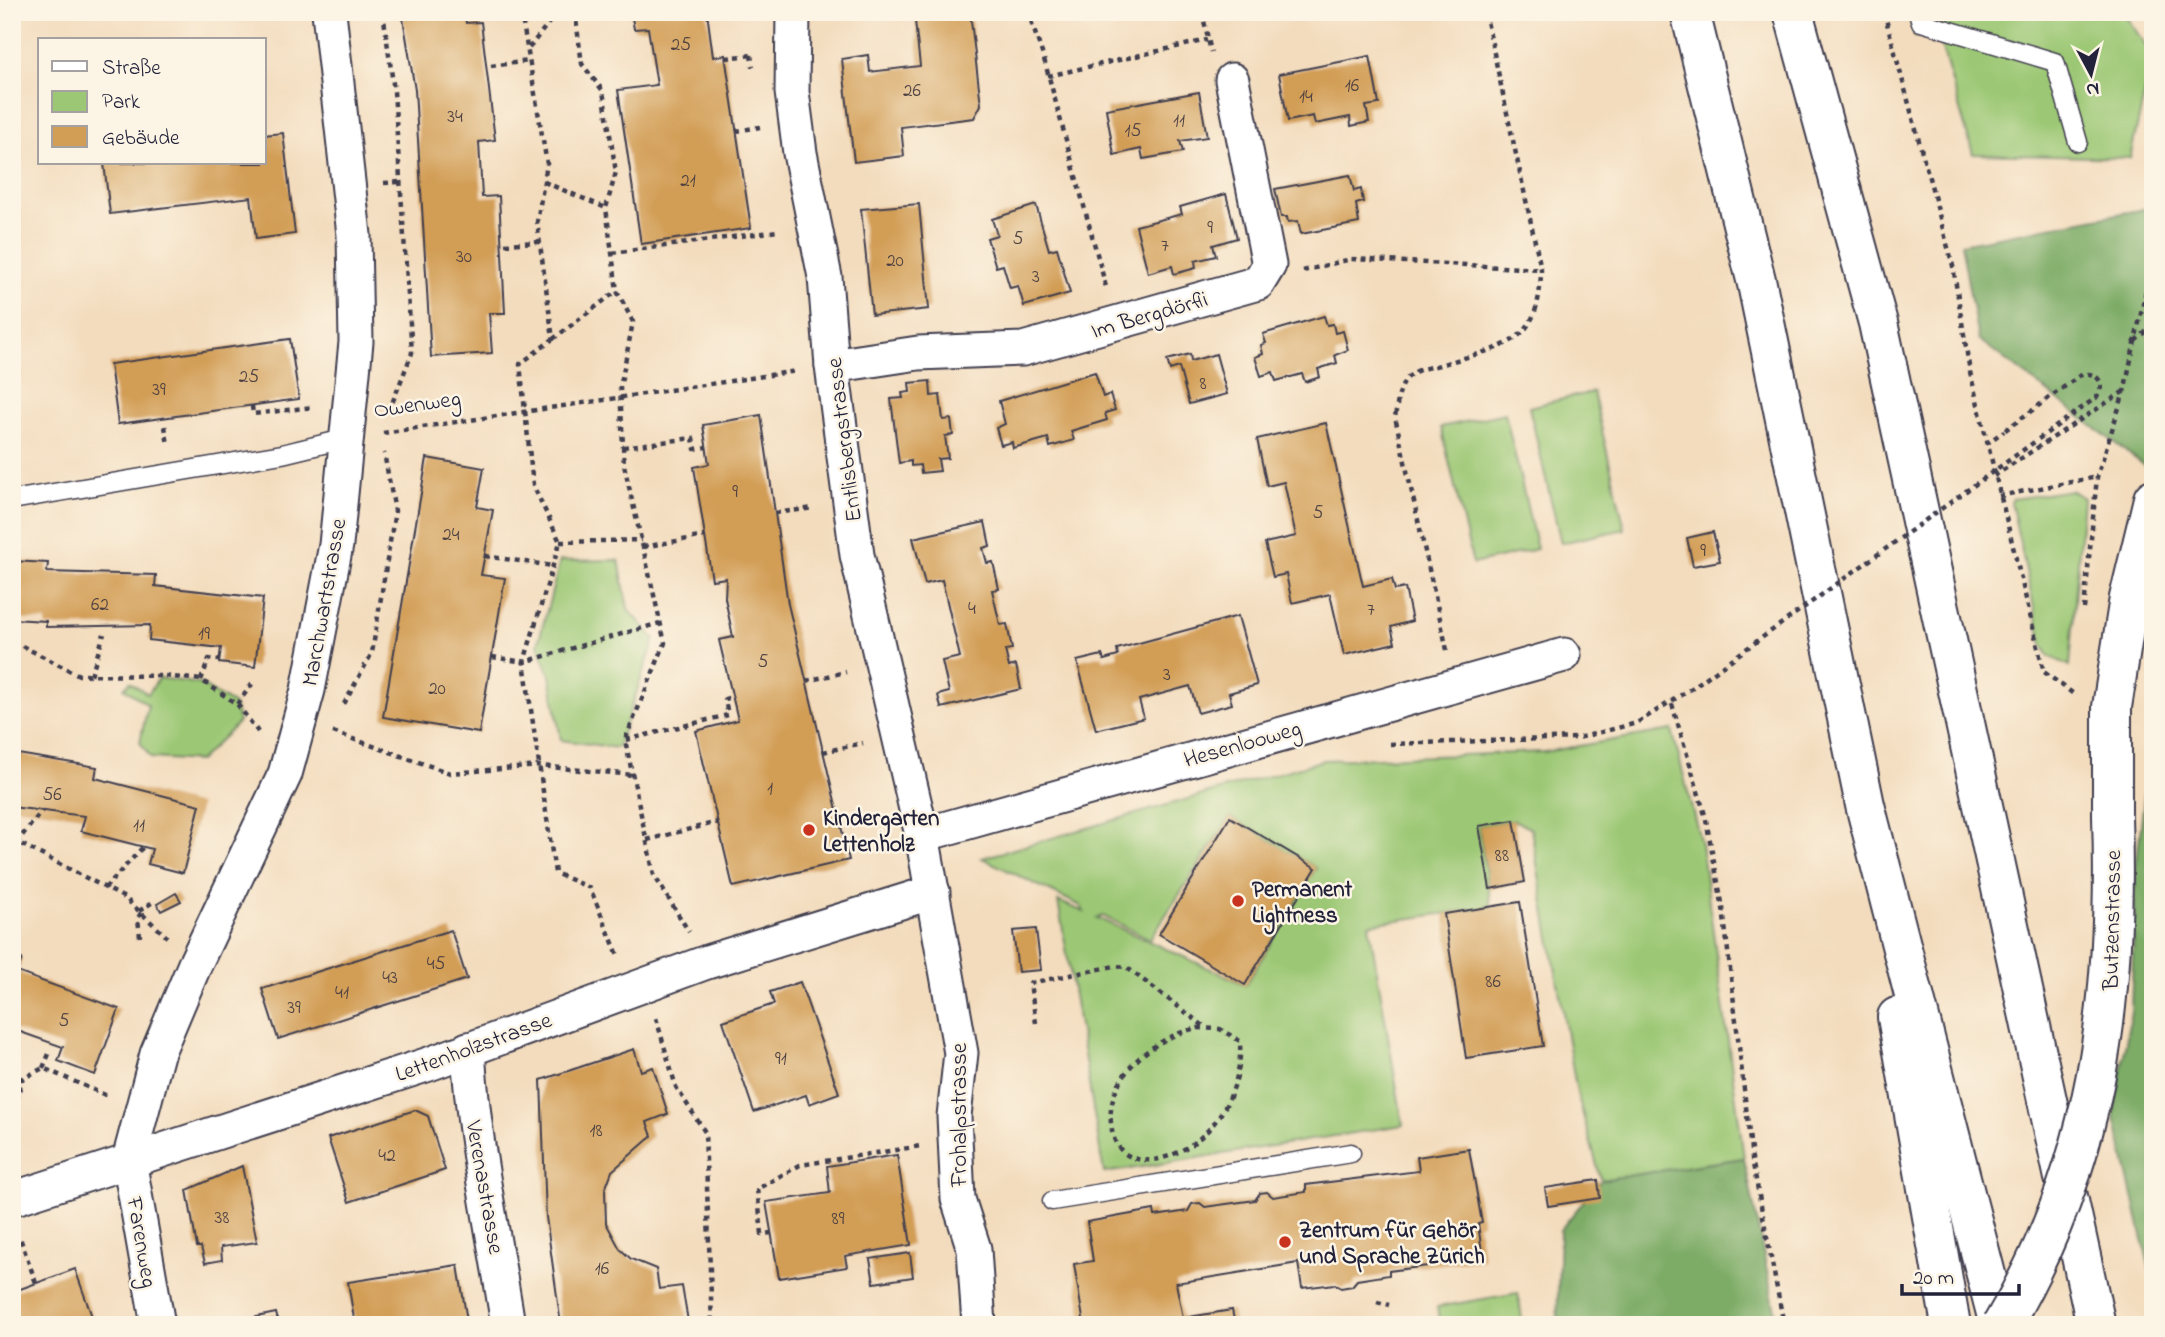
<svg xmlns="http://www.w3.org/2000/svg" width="2165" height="1337" font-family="'Indie Flower',sans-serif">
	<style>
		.green { fill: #9cc875; stroke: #5f7558; stroke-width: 2; fill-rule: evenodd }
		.forest { fill: #7dac66; stroke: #506750; stroke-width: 2 }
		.building { fill: #d29d55 }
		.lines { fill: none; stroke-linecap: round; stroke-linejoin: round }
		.service-casing { stroke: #413e4e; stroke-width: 21 }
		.minor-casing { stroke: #413e4e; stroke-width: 37 }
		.secondary-casing { stroke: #413e4e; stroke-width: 42 }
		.motorway-casing { stroke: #413e4e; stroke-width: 42 }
		.path { stroke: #413e4e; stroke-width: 4.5; stroke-dasharray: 5 5; stroke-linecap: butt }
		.service { stroke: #fff; stroke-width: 18 }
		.minor { stroke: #fff; stroke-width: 33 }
		.secondary { stroke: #fff; stroke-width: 38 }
		.motorway { stroke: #fff; stroke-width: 38 }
		.secondary-bridge-casing { stroke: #413e4e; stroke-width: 42; stroke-linecap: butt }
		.path-bridge { stroke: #413e4e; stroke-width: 4.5; stroke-dasharray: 5 5; stroke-linecap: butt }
		.secondary-bridge { stroke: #fff; stroke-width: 38 }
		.poi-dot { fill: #c8321e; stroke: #fcf5e5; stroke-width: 2.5 }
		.labels { text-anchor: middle; stroke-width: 5; stroke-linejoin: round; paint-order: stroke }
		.number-label { font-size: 19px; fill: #4e4142 }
		.street-label { font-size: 23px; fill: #22223b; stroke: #fcf5e5 }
		.poi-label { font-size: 23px; font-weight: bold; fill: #22223b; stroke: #fcf5e5; text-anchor: start }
	</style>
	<rect width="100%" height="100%" fill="#fcf5e5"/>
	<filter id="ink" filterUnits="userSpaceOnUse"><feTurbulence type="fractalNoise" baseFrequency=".0143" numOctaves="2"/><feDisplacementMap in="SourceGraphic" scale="14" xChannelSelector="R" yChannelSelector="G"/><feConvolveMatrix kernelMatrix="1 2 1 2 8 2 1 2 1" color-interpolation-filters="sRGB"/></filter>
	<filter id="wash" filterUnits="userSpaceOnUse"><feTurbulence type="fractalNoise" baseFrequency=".00686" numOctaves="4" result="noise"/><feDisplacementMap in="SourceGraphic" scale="28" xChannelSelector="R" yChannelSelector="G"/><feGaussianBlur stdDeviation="1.57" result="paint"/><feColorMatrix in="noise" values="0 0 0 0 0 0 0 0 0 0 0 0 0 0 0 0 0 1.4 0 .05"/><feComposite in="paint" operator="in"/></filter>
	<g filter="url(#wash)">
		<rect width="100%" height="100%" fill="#f3dcbd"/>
		<g class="green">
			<path d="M1908,12H2123L2153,56L2130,158L1973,154L1937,31L1915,37Z"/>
			<path d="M1593,392L1625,529L1561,543L1529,407Z"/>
			<path d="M1505,413L1537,549L1473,564L1441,427Z"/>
			<path d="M2071,490L2083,498L2070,666L2049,656L2042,644L2011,502L2013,499Z"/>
			<path d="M619,560L628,609L655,639L617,748L561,740L550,675L538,644L560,561Z"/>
			<path d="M159,678L200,684L234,705L239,722L199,761L151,758L140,742L148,705L124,688L130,682L148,694Z"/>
			<path d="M1672,730L1701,844L1744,1158L1601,1180L1577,1093L1531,829L1514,820L1479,826L1491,907L1369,924L1403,1125L1104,1173L1058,901L1084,912L1081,906L982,858L1324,760L1544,752ZM1230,817L1316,868L1246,985L1097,918L1103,916L1150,939Z"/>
			<path d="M1518,1293L1523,1325H1440L1437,1307Z"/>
		</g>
		<g class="forest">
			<path d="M2153,196V472L1978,339L1961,244L2144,209Z"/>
			<path d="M2153,723V1283L2114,1114L2131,1011L2136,867Z"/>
			<path d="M1744,1158L1778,1325H1557L1560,1230L1601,1180Z"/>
		</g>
		<g id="blocks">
			<g class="building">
				<path d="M402,12H464L466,23L481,22L495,140L479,142L482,197L499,196L505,313H489L492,353L431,357L415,90Z"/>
				<path d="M631,12H707L713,57L725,55L751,228L641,244L618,90L657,85L648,28L634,29Z"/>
				<path d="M914,12H970L981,105L974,118L901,127L904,156L854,162L842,59L868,55L870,72L920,66Z"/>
				<path d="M1370,56L1379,104L1366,106L1369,122L1351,126L1350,117L1315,124L1313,116L1288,121L1279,74Z"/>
				<path d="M1199,92L1207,137L1180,141L1183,152L1143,159L1141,149L1114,155L1106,109Z"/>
				<path d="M283,133L295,234L256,239L251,197L110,214L104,163H264V135Z"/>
				<path d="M1350,175L1354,191L1361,189L1363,202L1356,204L1359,223L1301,234L1298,221L1288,222L1287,217H1281L1275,189Z"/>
				<path d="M1226,194L1237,238L1213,245L1216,256L1195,261L1196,268L1174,274L1172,266L1148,273L1136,226L1182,214L1180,207Z"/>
				<path d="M919,204L929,309L872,315L861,209Z"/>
				<path d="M1036,205L1049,250L1057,248L1070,293L1024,306L1018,286L1010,288L1003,265L996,267L987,238L997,235L992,219Z"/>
				<path d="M1324,316L1327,325L1333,324L1335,333L1343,331L1348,350L1335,355L1337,363L1318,369L1320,377L1305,382L1302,374L1276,381L1273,372L1261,376L1255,357L1263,354L1261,345L1266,343L1263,334Z"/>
				<path d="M290,339L299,399L118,424L110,364Z"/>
				<path d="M1190,354L1191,361L1216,354L1227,394L1189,404L1179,367L1170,370L1167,360Z"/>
				<path d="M1095,372L1103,397L1110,394L1115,410L1105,413L1107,420L1071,431L1074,440L1050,447L1048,438L1013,448L1012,442L1001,445L996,428L1005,424L999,401Z"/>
				<path d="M930,381L931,396L940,395L943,420L951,419L953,435L945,436L948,458L938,459L940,471L921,473L920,465L911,466V461L899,463L891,399L903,398L902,393L910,392L909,383Z"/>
				<path d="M761,415L788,604L849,860L733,887L696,731L738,720L719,640L733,637L725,598L726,578L712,580L694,467L709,464L703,425Z"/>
				<path d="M1326,423L1363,586L1392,579L1395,590L1405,588L1412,621L1391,627L1395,643L1344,655L1330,594L1292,603L1286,574L1273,577L1265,543L1296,536L1284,482L1267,486L1257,439Z"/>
				<path d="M427,458L484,468L477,507L493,510L481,575L505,578L479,733L383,717Z"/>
				<path d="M985,522L990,546L983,548L987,563L993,562L999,589L992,590L1000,625L1007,624L1012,649L1005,650L1009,667L1016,665L1021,689L941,708L938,695L949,692L942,661L960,657L942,580L925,584L913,538Z"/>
				<path d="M1713,532L1720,561L1693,566L1687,538Z"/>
				<path d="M12,561L48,563L47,572L156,575L155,586L263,598L255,667L219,663L221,648L149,640L150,625L46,627V621L12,619Z"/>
				<path d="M1238,616L1257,685L1229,693L1232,704L1198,713L1190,686L1139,700L1144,718L1096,730L1077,661L1102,655L1104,660L1118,656L1117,649Z"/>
				<path d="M12,753L97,767L95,778L200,805L183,873L148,864L152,849L81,831L85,816L12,807Z"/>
				<path d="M1230,817L1316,868L1245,985L1159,934Z"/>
				<path d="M1514,820L1525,882L1490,889L1479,826Z"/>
				<path d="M176,893L181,901L161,911L157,904Z"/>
				<path d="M1520,902L1543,1046L1466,1058L1444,914Z"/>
				<path d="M1036,929L1041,970L1018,972L1013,931Z"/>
				<path d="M451,930L467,979L278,1039L262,989Z"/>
				<path d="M12,955L22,959L17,972L119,1009L95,1075L58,1061L63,1047L12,1029Z"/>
				<path d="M800,982L839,1093L809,1104L806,1095L754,1112L723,1021L774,1004L770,992Z"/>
				<path d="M634,1049L641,1071L653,1067L668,1114L647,1122L652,1136L612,1171L605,1190L606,1223L620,1249L631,1259L656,1269L659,1289L682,1286L688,1321L673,1325H561L546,1217L541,1080Z"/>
				<path d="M415,1110L428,1116L445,1170L349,1202L328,1138Z"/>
				<path d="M1469,1149L1482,1223L1478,1224L1483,1259L1389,1271V1275L1357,1280L1352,1286L1341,1288L1335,1284L1302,1288L1298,1263L1176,1283L1183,1318L1232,1310L1235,1325H1084L1074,1264L1093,1261L1087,1222L1154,1210L1155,1216L1188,1211L1192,1204L1200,1203L1205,1207L1255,1200L1260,1193L1267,1192L1273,1197L1306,1192V1185L1419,1171L1417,1157Z"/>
				<path d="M897,1155L911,1245L845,1256L847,1267L779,1278L766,1202L830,1193L827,1166Z"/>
				<path d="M242,1166L257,1242L221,1247L222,1260L205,1263L201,1247H197L187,1190Z"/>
				<path d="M1598,1180L1600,1198L1548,1206L1545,1188Z"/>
				<path d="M910,1253L913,1277L874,1283L870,1259Z"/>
				<path d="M458,1265L467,1321L440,1325H355L348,1282Z"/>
				<path d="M75,1269L95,1325H12V1292Z"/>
				<path d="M276,1313L279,1325H224V1324Z"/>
			</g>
		</g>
	</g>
	<g filter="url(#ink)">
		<use href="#blocks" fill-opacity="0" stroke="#413e4e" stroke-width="2"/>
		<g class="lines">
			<defs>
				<g id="service">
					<path d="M1918,12L1921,22L2055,62L2078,142"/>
					<path d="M12,500L282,454L348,438"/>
					<path d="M1052,1201L1351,1153"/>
				</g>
				<g id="minor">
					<path d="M793,12L792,92L800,153L825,277L832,366L857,555L922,835L961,1053L954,1116L958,1199L974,1249L979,1325"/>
					<path d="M832,366L918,353L1023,349L1258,283L1269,265L1232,80"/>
					<path d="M922,835L1564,655"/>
					<path d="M468,1049C473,1142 494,1233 508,1325"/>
					<path d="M12,1199L429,1064L707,962L933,892"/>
					<path d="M158,1325L129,1160L157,1054L195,964L285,774L308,690L336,545L356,342L354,235L329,12"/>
				</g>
				<path id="secondary" d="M2112,816V707L2129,598L2153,499"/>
				<g id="motorway">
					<path d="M1690,12L1757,284L1865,805L1999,1325"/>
					<path d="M1793,12L1878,323L2096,1325"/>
					<path d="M1897,1017L1951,1325"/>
				</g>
			</defs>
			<use href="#service" class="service-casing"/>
			<use href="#minor" class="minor-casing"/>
			<use href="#secondary" class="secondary-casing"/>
			<use href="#motorway" class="motorway-casing"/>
			<g class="path">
				<path d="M383,12L394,91L412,353L389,411"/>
				<path d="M521,12L547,164L537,222L553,339L520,364L533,485L560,542L524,662L555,873L590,888L618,955"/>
				<path d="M575,12L582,64L603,91L616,172L606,208L617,291L633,322L620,388L624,465L665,643L625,740L654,875L689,932"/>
				<path d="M1028,12L1044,59L1106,287"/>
				<path d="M1202,12L1211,52"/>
				<path d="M1884,12L1953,266L1970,372L2044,672L2075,695"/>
				<path d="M529,48L557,12"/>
				<path d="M751,55L753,67"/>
				<path d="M726,58L752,55"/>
				<path d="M491,66L529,61"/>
				<path d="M1048,76L1207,40"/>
				<path d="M736,131L760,127"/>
				<path d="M544,182L606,208"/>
				<path d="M384,183L400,182"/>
				<path d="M505,244L539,242"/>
				<path d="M612,253L778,231"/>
				<path d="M1303,271L1351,259L1541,269"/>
				<path d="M553,339L617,291"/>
				<path d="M2135,341L2153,326"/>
				<path d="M252,406L253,414L313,407"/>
				<path d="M165,426L168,445"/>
				<path d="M383,433L797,371"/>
				<path d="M1986,444L2004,431"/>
				<path d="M623,447L693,438L695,449L707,447"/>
				<path d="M1994,476L2123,392"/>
				<path d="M1999,496L2097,477"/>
				<path d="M775,513L814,508"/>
				<path d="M560,542L641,540"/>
				<path d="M643,547L705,536"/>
				<path d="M485,556L553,566"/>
				<path d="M2084,609L2097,477L2124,392L2153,258"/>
				<path d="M12,646H22L79,675L164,676L201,680L237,704L258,732"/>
				<path d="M1447,650L1395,417C1398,402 1398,384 1412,374C1419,368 1434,367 1443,364C1506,345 1540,346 1541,269L1485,12"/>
				<path d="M492,657L524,662L660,623"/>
				<path d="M91,675L104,634"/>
				<path d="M201,680L209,659L220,660"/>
				<path d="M806,681L846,672"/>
				<path d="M237,704L253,683"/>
				<path d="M344,704L372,653L395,511L384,453"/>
				<path d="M1672,704L1705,815L1723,908L1752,1159L1784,1325"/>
				<path d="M333,732L450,773L540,766L633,775"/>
				<path d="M626,740L728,715L725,699L732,697"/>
				<path d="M1390,744L1578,738L1637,723L1689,690"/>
				<path d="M823,752L863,743"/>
				<path d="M647,840L718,822"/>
				<path d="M12,843L21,844L125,898L167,937"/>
				<path d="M16,843L42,811"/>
				<path d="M105,888L143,847"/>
				<path d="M139,911L153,902"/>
				<path d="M140,937L138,918L141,913"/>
				<path d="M656,1018L676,1087L705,1132L712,1325"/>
				<path d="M1036,1023L1030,983L1115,966L1126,967L1205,1027"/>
				<path d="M1198,1028L1220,1029L1240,1041C1243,1092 1213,1143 1163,1158C1149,1162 1134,1161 1123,1152C1114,1144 1112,1133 1111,1123C1106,1074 1156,1036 1198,1028Z"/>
				<path d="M43,1068L49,1054"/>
				<path d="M12,1071L22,1079L43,1068L110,1097"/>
				<path d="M14,1160L18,1096L22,1079"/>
				<path d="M772,1233L762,1234L757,1189L800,1165L921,1146"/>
				<path d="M12,1239L20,1238L36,1283"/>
				<path d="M1377,1302L1389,1305"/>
			</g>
			<use href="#service" class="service"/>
			<use href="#minor" class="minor"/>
			<use href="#secondary" class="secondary"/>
			<use href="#motorway" class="motorway"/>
			<defs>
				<path id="secondary-bridge" d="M2002,1325C2098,1165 2118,998 2112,816"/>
			</defs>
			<use href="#secondary-bridge" class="secondary-bridge-casing"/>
			<path class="path-bridge" d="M1689,690L2097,397L2102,385C2097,374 2090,372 2079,376L2004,431"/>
			<use href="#secondary-bridge" class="secondary-bridge"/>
		</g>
	</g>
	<g class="poi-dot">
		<circle cx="809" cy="830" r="7"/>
		<circle cx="1238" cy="901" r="7"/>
		<circle cx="1285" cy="1242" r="7"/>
	</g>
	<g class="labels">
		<g class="number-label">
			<text x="681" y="50">25</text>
			<text x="1352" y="91">16</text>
			<text x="912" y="96">26</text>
			<text x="1306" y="102">14</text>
			<text x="455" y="122">34</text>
			<text x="1179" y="126">11</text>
			<text x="1133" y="136">15</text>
			<text x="688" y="186">21</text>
			<text x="1210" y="233">9</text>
			<text x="1018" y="244">5</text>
			<text x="1165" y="251">7</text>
			<text x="464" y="262">30</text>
			<text x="895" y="266">20</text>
			<text x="1036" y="282">3</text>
			<text x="249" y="382">25</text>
			<text x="1203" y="389">8</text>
			<text x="159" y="395">39</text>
			<text x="735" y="497">9</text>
			<text x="1318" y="518">5</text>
			<text x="451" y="540">24</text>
			<text x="1703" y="556">9</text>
			<text x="100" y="610">62</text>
			<text x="972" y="614">4</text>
			<text x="1371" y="615">7</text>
			<text x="204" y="639">19</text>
			<text x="763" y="667">5</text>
			<text x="1167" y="680">3</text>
			<text x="437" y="694">20</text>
			<text x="770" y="794">1</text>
			<text x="52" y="800">56</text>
			<text x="139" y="831">11</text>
			<text x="1502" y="861">88</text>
			<text x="436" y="969">45</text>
			<text x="390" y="983">43</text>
			<text x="1493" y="987">86</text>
			<text x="342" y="998">41</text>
			<text x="294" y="1013">39</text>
			<text x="64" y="1026">5</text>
			<text x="781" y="1064">91</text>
			<text x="596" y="1136">18</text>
			<text x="387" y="1161">42</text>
			<text x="222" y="1223">38</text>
			<text x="838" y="1224">89</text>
			<text x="602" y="1274">16</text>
		</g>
		<g class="street-label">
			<text transform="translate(1149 314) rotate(-16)" y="8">Im Bergdörfli</text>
			<text transform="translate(417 403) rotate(-8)" y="8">Owenweg</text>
			<text transform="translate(843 440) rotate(-97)" y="8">Entlisbergstrasse</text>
			<text transform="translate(323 602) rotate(-80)" y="8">Marchwartstrasse</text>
			<text transform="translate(1242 743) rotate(-16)" y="8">Hesenlooweg</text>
			<text transform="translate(2111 920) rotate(-89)" y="8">Butzenstrasse</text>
			<text transform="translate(473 1046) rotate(-20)" y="8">Lettenholzstrasse</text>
			<text transform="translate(958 1115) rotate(-90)" y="8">Frohalpstrasse</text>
			<text transform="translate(486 1187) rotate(80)" y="8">Verenastrasse</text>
			<text transform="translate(143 1242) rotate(80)" y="8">Farenweg</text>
		</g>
		<g class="poi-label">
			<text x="823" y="825">Kindergarten<tspan x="823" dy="26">Lettenholz</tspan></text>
			<text x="1252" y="896">Permanent<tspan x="1252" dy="26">Lightness</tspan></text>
			<text x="1299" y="1237">Zentrum für Gehör<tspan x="1299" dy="26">und Sprache Zürich</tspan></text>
		</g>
	</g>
	<rect width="2165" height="1337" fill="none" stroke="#fcf5e5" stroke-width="42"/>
	<rect x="38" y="38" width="228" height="126" fill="#fcf5e5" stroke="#a5a1a1" stroke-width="2"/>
	<rect x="52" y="61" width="35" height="10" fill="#ffffff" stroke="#a5a1a1" stroke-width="2"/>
	<text x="102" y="74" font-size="21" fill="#22223b">Straße</text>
	<rect x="52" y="91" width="35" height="21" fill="#9cc875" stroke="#a5a1a1" stroke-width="2"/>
	<text x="102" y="108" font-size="21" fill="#22223b">Park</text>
	<rect x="52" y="126" width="35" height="21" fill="#d29d55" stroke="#a5a1a1" stroke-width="2"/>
	<text x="102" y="144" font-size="21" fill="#22223b">Gebäude</text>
	<g transform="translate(2091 74) rotate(173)" stroke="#fcf5e5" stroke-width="5" paint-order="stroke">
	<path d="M0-5L12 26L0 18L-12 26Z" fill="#22223b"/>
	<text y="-10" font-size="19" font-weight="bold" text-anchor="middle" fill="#22223b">N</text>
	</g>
	<path d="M1902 1284v10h117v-10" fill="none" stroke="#22223b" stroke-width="3.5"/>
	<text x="1913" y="1284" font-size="21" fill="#22223b" stroke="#fcf5e5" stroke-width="5" paint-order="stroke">20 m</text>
</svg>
